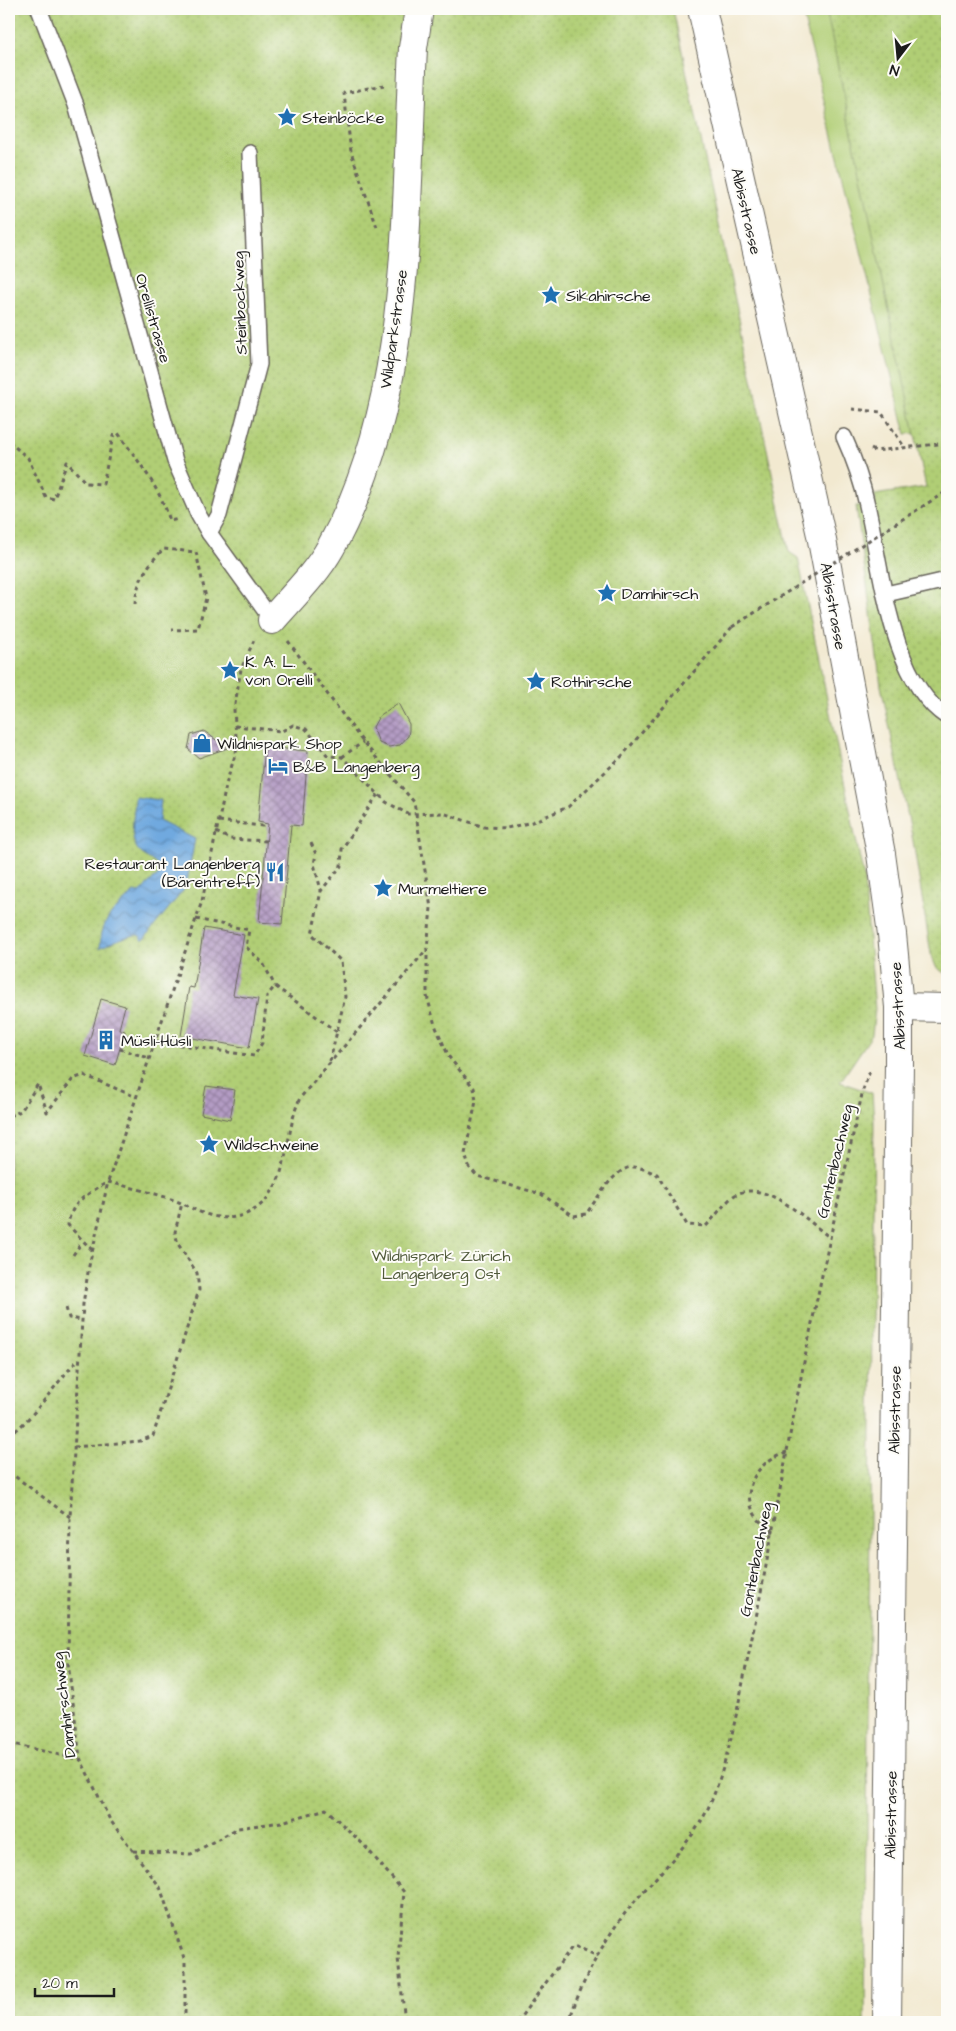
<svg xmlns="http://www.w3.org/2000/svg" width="956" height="2031" font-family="'Architects Daughter',sans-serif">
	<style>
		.green { fill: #b0ce75; stroke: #667548 }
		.park { fill: url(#park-dots); stroke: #667548 }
		.water { fill: url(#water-waves); stroke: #46627e }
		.building { fill: url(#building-cross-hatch) }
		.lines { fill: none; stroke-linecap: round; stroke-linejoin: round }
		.lane-casing { stroke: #67645b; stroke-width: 18 }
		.street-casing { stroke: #67645b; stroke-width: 30 }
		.secondary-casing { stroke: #67645b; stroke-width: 30 }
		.path { stroke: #67645b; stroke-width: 3; stroke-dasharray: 4 4; stroke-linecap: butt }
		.lane { stroke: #fff; stroke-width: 15 }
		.street { stroke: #fff; stroke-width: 28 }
		.secondary { stroke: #fff; stroke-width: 28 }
		.path-bridge { stroke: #67645b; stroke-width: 3; stroke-dasharray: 4 4; stroke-linecap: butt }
		.labels { text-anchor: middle; stroke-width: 4; stroke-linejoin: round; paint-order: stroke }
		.poi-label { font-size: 16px; fill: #1c1c1c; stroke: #fdfcf7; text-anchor: start }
		.street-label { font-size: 16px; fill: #1c1c1c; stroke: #fdfcf7 }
		.park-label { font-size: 16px; fill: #505a3b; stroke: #fdfcf7 }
	</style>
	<defs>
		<pattern id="park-dots" width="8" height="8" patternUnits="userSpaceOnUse" patternTransform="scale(1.25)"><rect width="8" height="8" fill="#b0ce75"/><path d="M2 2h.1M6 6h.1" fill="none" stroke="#97b065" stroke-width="1.8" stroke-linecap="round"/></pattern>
		<pattern id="water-waves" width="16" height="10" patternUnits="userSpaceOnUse" patternTransform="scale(1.25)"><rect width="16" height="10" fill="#70a9df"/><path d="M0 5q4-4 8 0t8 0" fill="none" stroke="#5b89b4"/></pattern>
		<pattern id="building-cross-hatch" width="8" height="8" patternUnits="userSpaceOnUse" patternTransform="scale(1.25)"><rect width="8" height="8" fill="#b49cc4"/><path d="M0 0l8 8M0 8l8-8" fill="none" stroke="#927e9e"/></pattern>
	</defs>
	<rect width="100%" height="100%" fill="#fdfcf7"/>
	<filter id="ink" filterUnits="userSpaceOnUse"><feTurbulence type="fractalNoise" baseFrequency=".02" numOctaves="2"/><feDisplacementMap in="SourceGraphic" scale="10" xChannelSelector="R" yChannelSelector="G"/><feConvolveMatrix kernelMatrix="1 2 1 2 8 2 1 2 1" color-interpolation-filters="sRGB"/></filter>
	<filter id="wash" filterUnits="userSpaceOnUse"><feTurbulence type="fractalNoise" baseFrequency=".0096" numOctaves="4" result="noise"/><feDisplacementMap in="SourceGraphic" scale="20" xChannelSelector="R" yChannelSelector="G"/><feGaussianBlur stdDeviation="1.12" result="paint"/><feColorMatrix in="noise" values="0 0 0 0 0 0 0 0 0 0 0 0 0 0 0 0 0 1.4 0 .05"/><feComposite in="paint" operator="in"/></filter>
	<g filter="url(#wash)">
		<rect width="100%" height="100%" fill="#f2e9d0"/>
		<path class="green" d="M820,9H947V431L906,434L803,15Z"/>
		<g class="park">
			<path d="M9,9H673L789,552L798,558L864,878L875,1009L872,1035L840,1082L872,1093L874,1121L865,2022H9Z"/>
			<path d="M826,9H947V975L936,967L931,954L913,841L881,686L856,506L876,502L874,495L926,487Z"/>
		</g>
		<path class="water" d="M135,797L161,800L159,821L195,839L186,887L143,940L139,935C130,934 109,943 100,948C102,916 113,913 134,892L139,893C147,887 148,881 157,877L161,870C157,862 146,858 140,852C127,840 135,813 135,797Z"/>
		<g id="blocks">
			<g class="building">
				<path d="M398,703L409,724V730L408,736L400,745L389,747L379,743L373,727L379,716Z"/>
				<path d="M204,731L227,748L199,758L188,749L191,735Z"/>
				<path d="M265,747L308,751L302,826L291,825L282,924L259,922L268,824L258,822Z"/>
				<path d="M204,928L244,935L233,995L258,999L249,1048L181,1036L189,987L194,988Z"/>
				<path d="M101,999L125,1006L119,1029L125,1031L115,1065L85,1056Z"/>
				<path d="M206,1086L235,1090L230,1120L201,1114Z"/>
			</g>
		</g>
	</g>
	<g filter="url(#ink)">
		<use href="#blocks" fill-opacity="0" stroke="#67645b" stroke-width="1"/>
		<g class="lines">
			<defs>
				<g id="lane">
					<path d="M39,9L76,105L175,461L198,514L209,533L272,620"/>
					<path d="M844,437C854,459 862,481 867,505C882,569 890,680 947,717"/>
					<path d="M209,533L219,515L259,364L250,153"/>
					<path d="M886,594L947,580"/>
				</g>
				<path id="street" d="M272,620C292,597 316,574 331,547C413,399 405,211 413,48L419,9"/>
				<g id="secondary">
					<path d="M702,9L821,535L881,854L892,934L899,1007V1063L887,2022"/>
					<path d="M899,1007L947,1008"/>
				</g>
			</defs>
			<use href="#lane" class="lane-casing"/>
			<use href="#street" class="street-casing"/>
			<use href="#secondary" class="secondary-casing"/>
			<g class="path">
				<path d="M377,227L351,152L344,93L384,85"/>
				<path d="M852,409L881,412L905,448"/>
				<path d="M9,442L28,458L46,497L54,499L67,462L86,483L103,484L113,436L118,433C138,461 160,488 170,521L178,519"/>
				<path d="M871,449L875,451L947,443"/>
				<path d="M135,604C136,583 148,563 164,549L196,552L206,598L198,629L172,630"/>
				<path d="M288,641L363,742L414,802L431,908L427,949V996L435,1025L449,1057L474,1088L476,1101L465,1154L469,1167L477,1176L541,1194L574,1216L586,1214C596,1201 615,1166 634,1167C641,1167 650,1172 657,1174L687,1225L706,1226C715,1217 725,1202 735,1195C765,1178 807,1220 829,1237"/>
				<path d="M235,726L282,731L293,725L306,729L328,756L342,757L386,802L408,814L443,813L484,827L507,828L532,822L568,807L622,756L732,627"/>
				<path d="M342,757L363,742"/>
				<path d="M219,821L262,826V823"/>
				<path d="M216,832L230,839L266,841"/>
				<path d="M311,843L316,854L314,864L321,890"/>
				<path d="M196,919L249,930L246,947L263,963L275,986"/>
				<path d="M155,1041L254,1056L262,1043L267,996L275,986L337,1032"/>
				<path d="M120,1049L149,1058"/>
				<path d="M330,1061L345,997L341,961L312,934L321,891L341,866L342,849L378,794"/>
				<path d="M9,1116L21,1111L38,1084L47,1112L73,1079L84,1075L136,1097"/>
				<path d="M92,1250L68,1225C71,1201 89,1193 108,1182C129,1187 151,1192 171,1199C184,1203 196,1212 209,1215C243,1225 269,1206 280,1175C289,1150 289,1122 300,1098L427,949"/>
				<path d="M73,1255L82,1242"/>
				<path d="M66,1308L69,1318L82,1320"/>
				<path d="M9,1436C37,1415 54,1384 79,1359"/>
				<path d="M74,1447L140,1441L153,1436L199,1290L197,1273L178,1244L175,1232L182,1203"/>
				<path d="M9,1472L70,1517"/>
				<path d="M774,1532C769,1528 762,1524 758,1519C737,1491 757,1461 787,1452"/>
				<path d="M9,1743L81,1760"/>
				<path d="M133,1851L191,1854L238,1828L282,1822L326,1809L364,1845L404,1892L398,1958L405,2022"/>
				<path d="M185,2022V1961L160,1887L110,1820L80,1758L68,1663L70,1517L83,1304L89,1266L108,1182L202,901L227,781L237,749L234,710L241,669L255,638"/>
				<path d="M517,2022L572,1947H577L598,1956"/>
				<path d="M569,2022C579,1987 603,1941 626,1912C656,1874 695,1843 713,1797C729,1756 737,1711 746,1667C761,1595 774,1523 787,1451C809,1330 836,1210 863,1090L871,1068"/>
			</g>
			<use href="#lane" class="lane"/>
			<use href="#street" class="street"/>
			<use href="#secondary" class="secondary"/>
			<path class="path-bridge" d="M732,627L947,491"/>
		</g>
	</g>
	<defs>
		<symbol id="sight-bare" viewBox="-9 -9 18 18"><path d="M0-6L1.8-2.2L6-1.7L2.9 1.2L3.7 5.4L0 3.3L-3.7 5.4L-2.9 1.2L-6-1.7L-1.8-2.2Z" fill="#1f6fb2" stroke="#fdfcf7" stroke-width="2.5" paint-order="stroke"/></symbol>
		<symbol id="shop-bare" viewBox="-9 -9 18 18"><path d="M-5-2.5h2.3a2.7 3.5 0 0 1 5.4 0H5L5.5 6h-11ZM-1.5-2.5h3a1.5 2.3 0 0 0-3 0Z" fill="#1f6fb2" stroke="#fdfcf7" stroke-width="2.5" paint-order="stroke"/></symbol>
		<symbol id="hotel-bare" viewBox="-9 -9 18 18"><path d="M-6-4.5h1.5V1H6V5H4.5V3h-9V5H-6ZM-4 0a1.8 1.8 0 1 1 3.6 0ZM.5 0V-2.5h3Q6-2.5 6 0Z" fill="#1f6fb2" stroke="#fdfcf7" stroke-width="2.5" paint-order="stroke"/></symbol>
		<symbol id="restaurant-bare" viewBox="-9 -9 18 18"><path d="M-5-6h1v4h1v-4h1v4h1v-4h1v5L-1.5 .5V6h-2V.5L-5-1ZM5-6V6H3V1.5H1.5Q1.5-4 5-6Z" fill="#1f6fb2" stroke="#fdfcf7" stroke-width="2.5" paint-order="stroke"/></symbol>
		<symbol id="building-bare" viewBox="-9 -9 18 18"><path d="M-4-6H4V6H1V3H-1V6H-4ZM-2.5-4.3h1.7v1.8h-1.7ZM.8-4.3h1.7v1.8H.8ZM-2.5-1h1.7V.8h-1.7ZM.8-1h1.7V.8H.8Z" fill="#1f6fb2" stroke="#fdfcf7" stroke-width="2.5" paint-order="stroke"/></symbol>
	</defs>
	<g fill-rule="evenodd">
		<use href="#sight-bare" x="273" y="103" width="28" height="28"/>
		<use href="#sight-bare" x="537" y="281" width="28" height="28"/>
		<use href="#sight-bare" x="593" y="579" width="28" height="28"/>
		<use href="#sight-bare" x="216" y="656" width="28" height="28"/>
		<use href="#sight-bare" x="522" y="667" width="28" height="28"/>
		<use href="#shop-bare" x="188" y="729" width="28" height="28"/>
		<use href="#hotel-bare" x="264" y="752" width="28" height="28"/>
		<use href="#restaurant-bare" x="261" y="858" width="28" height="28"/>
		<use href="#sight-bare" x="369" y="874" width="28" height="28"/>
		<use href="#building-bare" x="92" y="1026" width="28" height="28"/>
		<use href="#sight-bare" x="195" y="1130" width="28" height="28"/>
	</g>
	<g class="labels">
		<g class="poi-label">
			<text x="302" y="123">Steinböcke</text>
			<text x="566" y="301">Sikahirsche</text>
			<text x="622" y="599">Damhirsch</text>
			<text x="245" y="667">K. A. L.<tspan x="245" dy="18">von Orelli</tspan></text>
			<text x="551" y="687">Rothirsche</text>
			<text x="217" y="749">Wildnispark Shop</text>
			<text x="293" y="772">B&amp;B Langenberg</text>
			<text x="260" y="869" text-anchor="end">Restaurant Langenberg<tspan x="260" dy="18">(Bärentreff)</tspan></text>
			<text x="398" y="894">Murmeltiere</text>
			<text x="121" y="1046">Müsli-Hüsli</text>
			<text x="224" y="1150">Wildschweine</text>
		</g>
		<g class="street-label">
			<text transform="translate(747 211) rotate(77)" y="6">Albisstrasse</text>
			<text transform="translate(239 303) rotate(-92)" y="6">Steinbockweg</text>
			<text transform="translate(154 318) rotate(74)" y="6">Orellistrasse</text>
			<text transform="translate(393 329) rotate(-82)" y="6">Wildparkstrasse</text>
			<text transform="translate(834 606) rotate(80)" y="6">Albisstrasse</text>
			<text transform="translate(897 1006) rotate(-93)" y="6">Albisstrasse</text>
			<text transform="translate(834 1161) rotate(-77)" y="6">Gontenbachweg</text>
			<text transform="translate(894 1410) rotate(-89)" y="6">Albisstrasse</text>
			<text transform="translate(755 1559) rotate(-79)" y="6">Gontenbachweg</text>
			<text transform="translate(63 1705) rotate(-97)" y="6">Damhirschweg</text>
			<text transform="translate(890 1815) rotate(-89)" y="6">Albisstrasse</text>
		</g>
		<g class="park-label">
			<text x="441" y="1261">Wildnispark Zürich<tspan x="441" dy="18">Langenberg Ost</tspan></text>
		</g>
	</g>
	<rect width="956" height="2031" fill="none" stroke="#fdfcf7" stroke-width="30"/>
	<g transform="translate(898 58) rotate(196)" stroke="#fdfcf7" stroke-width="4" paint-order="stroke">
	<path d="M0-4L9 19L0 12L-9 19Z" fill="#1c1c1c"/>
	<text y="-8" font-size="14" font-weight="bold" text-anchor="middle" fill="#1c1c1c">N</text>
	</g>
	<path d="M35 1988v8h79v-8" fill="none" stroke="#1c1c1c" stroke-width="2.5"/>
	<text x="42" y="1988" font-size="15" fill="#1c1c1c" stroke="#fdfcf7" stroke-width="4" paint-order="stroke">20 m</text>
</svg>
